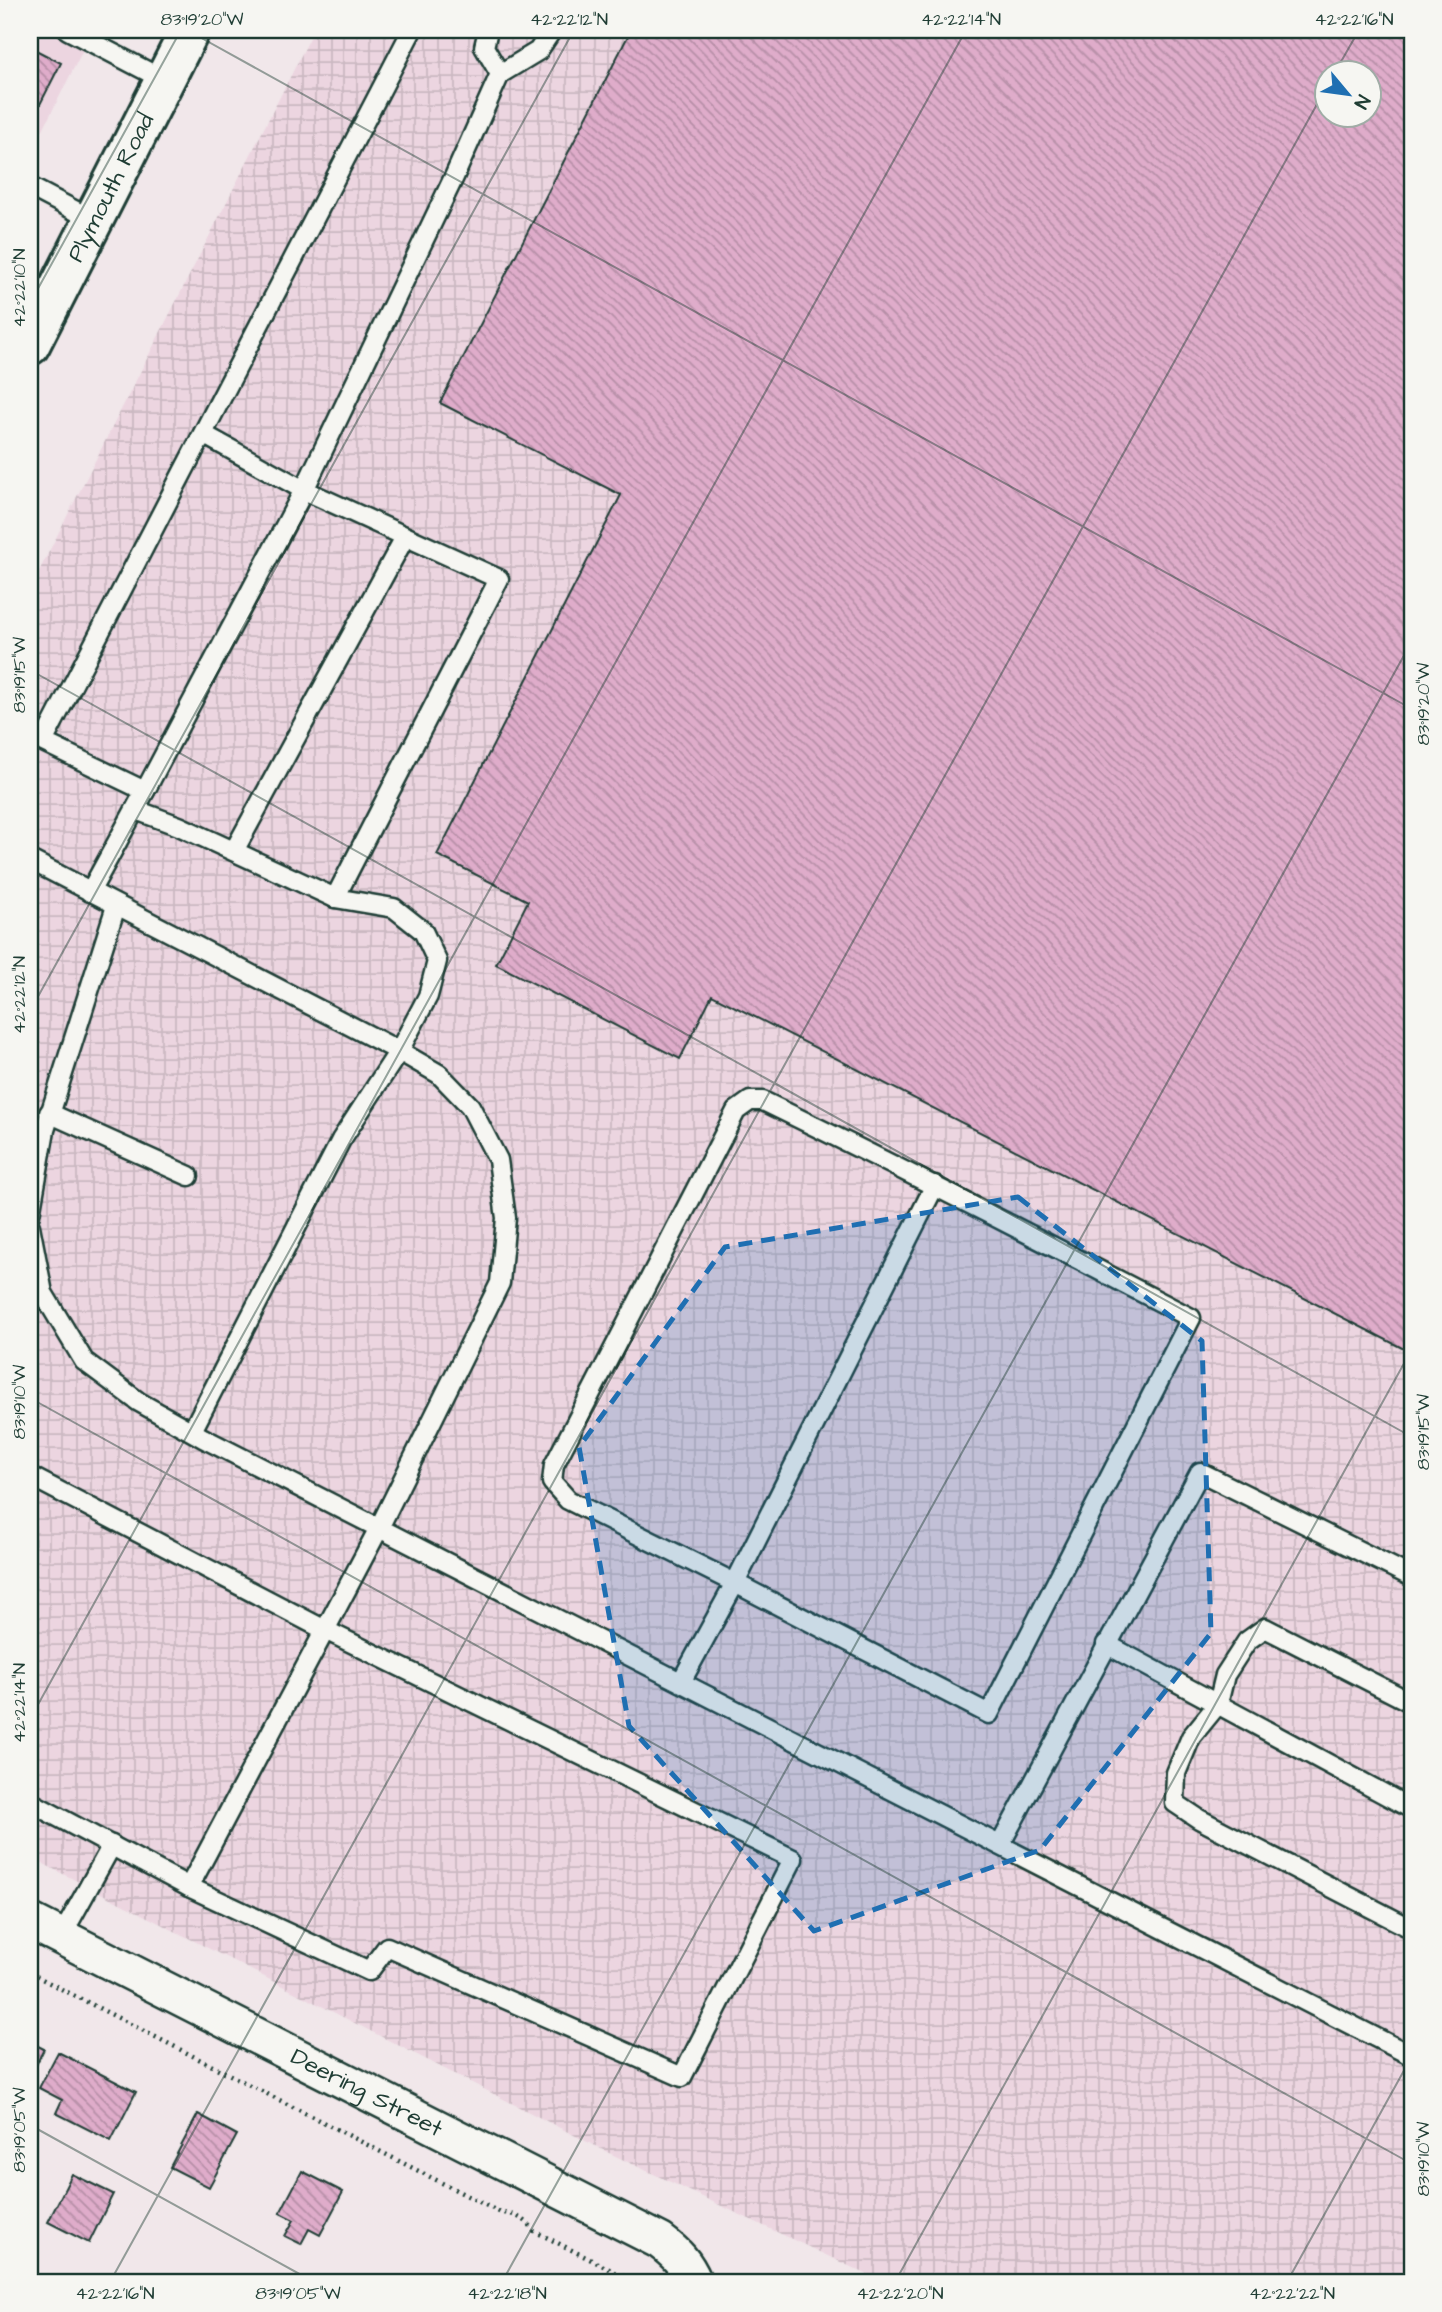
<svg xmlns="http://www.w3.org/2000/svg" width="1442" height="2312" font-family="'Architects Daughter',sans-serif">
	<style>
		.built { fill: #ecd5e0 }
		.industrial { fill: url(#industrial-grid); fill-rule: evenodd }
		.building { fill: url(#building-back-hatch); stroke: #1f3d34; stroke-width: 2; fill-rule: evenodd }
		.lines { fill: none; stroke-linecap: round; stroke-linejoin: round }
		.service-casing { stroke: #1f3d34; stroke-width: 23 }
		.minor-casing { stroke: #1f3d34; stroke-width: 40 }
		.secondary-casing { stroke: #1f3d34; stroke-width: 44 }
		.path { stroke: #1f3d34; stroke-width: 4.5; stroke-dasharray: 2 5; stroke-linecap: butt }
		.service { stroke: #f6f6f2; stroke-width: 18 }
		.minor { stroke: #f6f6f2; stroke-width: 35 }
		.secondary { stroke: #f6f6f2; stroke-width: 38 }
		.marked { fill: #1f6fb2; fill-opacity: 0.2; stroke: #1f6fb2; stroke-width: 5; stroke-dasharray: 14 9; stroke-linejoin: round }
		.ticks { fill: none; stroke: #1f3d34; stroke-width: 2; stroke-opacity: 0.45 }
		.labels { text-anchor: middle; stroke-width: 5; stroke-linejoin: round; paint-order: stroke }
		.street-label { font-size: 24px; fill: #1f3d34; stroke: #f6f6f2 }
		.neatline { fill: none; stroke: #1f3d34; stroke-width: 2.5 }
		.ticks-label { font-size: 18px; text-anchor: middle; fill: #1f3d34 }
	</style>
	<defs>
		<pattern id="industrial-grid" width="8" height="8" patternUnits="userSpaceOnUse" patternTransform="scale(1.75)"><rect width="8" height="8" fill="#ecd5e0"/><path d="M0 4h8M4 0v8" fill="none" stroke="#cab8c1"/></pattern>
		<pattern id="building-back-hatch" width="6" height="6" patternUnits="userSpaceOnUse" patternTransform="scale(1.75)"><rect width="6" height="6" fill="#dfacca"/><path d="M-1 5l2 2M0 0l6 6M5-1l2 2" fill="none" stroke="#b48da5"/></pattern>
	</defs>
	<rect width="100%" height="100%" fill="#f1e7ea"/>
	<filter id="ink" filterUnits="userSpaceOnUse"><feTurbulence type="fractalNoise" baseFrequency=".0143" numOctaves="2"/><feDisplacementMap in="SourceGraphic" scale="14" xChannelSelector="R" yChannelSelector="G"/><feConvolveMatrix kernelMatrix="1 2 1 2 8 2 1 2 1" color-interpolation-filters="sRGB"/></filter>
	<g filter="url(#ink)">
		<path class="built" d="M30,30H93L30,155Z"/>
		<path class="industrial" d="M314,30H1412V2282H883L609,2153L30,1857V589ZM1326,74H1368V116H1326Z"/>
		<g class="building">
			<path d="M631,30H1412V1353L712,995L680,1059L496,964L528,901L437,855L621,495L440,403ZM1326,74H1368V116H1326Z"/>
			<path d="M30,47L61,63L30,124Z"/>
			<path d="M30,2042L44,2049L30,2077Z"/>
			<path d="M58,2052L136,2092L111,2141L56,2113L62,2100L39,2088Z"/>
			<path d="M198,2114L237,2135L209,2187L170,2167Z"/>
			<path d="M302,2171L343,2192L320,2235L309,2229L301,2244L285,2236L294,2220L280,2213Z"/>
			<path d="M72,2174L113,2194L89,2243L48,2222Z"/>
		</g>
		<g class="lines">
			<defs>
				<g id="service">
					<path d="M68,30L164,80"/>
					<path d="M488,30L484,47L500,74"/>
					<path d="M30,187L93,220"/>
					<path d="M145,791L304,490L454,177L500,74L538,51L552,30"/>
					<path d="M136,810L179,826L335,898L499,579L304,490L203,434"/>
					<path d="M234,851L405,537"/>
					<path d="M30,860L399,1051L439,1074L470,1106L498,1160L506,1218L500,1283L379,1528L189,1887"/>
					<path d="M90,892L145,791L43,742L412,30"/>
					<path d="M49,1113L189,1176"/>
					<path d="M30,1215L45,1130L116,906"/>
					<path d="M30,1226L43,1293L84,1361L139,1402L203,1438L1412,2056"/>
					<path d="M192,1431L341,1140L399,1051L428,996L437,961L423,931L394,908L335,898"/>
					<path d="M30,1476L325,1630L793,1859L682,2077L387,1947L369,1971L189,1887L30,1802"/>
					<path d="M1106,1644L1412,1809"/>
					<path d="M681,1682L735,1583L989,1714L1191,1318C1049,1244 907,1171 763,1101H750L736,1111L554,1465L552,1482L568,1500L735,1583L935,1185"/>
					<path d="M1412,1703L1265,1628L1247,1641L1225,1675L1218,1704L1191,1737L1176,1773L1175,1803L1199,1819L1412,1929"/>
					<path d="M1000,1845L1200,1472L1412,1577"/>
					<path d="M61,1937L112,1845"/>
				</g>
				<g id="minor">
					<path id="s1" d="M30,1921L660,2241C676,2253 686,2263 694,2282"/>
				</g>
				<g id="secondary">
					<path id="s2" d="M30,345L190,30"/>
				</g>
			</defs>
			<use href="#service" class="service-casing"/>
			<use href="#minor" class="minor-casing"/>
			<use href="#secondary" class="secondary-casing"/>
			<path class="path" d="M30,1973L501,2213C514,2213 528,2220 534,2231L635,2282"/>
			<use href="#service" class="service"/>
			<use href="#minor" class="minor"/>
			<use href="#secondary" class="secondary"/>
		</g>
	</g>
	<path class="marked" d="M1018,1197L1202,1341L1211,1633L1040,1850L814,1931L629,1726L579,1447L725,1247Z"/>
	<path class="ticks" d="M187,30L1412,709M1334,74L1359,30M30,303L181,30M30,670L1412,1437M30,1011L574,30M30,1398L1412,2164M30,1719L966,30M30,2125L314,2282M110,2282L1326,88M502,2282L1412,641M895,2282L1412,1349M1287,2282L1412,2056"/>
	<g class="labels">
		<g class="street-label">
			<text dy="8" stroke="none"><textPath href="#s2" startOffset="177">Plymouth Road</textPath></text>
			<text dy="8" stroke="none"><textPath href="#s1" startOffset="378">Deering Street</textPath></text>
		</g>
	</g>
	<rect width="1442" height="2312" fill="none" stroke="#f6f6f2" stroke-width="77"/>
	<g transform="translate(1348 94) rotate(119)"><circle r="33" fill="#f6f6f2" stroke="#a0aca6" stroke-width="2"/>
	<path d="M0-5L12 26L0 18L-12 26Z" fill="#1f6fb2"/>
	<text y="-10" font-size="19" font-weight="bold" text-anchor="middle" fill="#1f3d34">N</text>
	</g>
	<rect x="38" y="38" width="1366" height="2236" class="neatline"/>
	<g class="ticks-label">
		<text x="202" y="25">83°19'20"W</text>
		<text x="569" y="25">42°22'12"N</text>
		<text x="961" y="25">42°22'14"N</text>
		<text x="1354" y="25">42°22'16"N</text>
		<text transform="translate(19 288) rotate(-90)" y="6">42°22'10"N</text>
		<text transform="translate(19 675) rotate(-90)" y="6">83°19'15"W</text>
		<text transform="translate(1423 704) rotate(-90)" y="6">83°19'20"W</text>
		<text transform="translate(19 995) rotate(-90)" y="6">42°22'12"N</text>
		<text transform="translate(19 1402) rotate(-90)" y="6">83°19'10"W</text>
		<text transform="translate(1423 1432) rotate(-90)" y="6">83°19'15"W</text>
		<text transform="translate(19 1703) rotate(-90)" y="6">42°22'14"N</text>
		<text transform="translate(19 2130) rotate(-90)" y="6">83°19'05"W</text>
		<text transform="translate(1423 2159) rotate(-90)" y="6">83°19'10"W</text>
		<text x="115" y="2299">42°22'16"N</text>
		<text x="298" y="2299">83°19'05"W</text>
		<text x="507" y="2299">42°22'18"N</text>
		<text x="900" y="2299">42°22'20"N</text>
		<text x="1292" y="2299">42°22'22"N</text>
	</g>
</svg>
